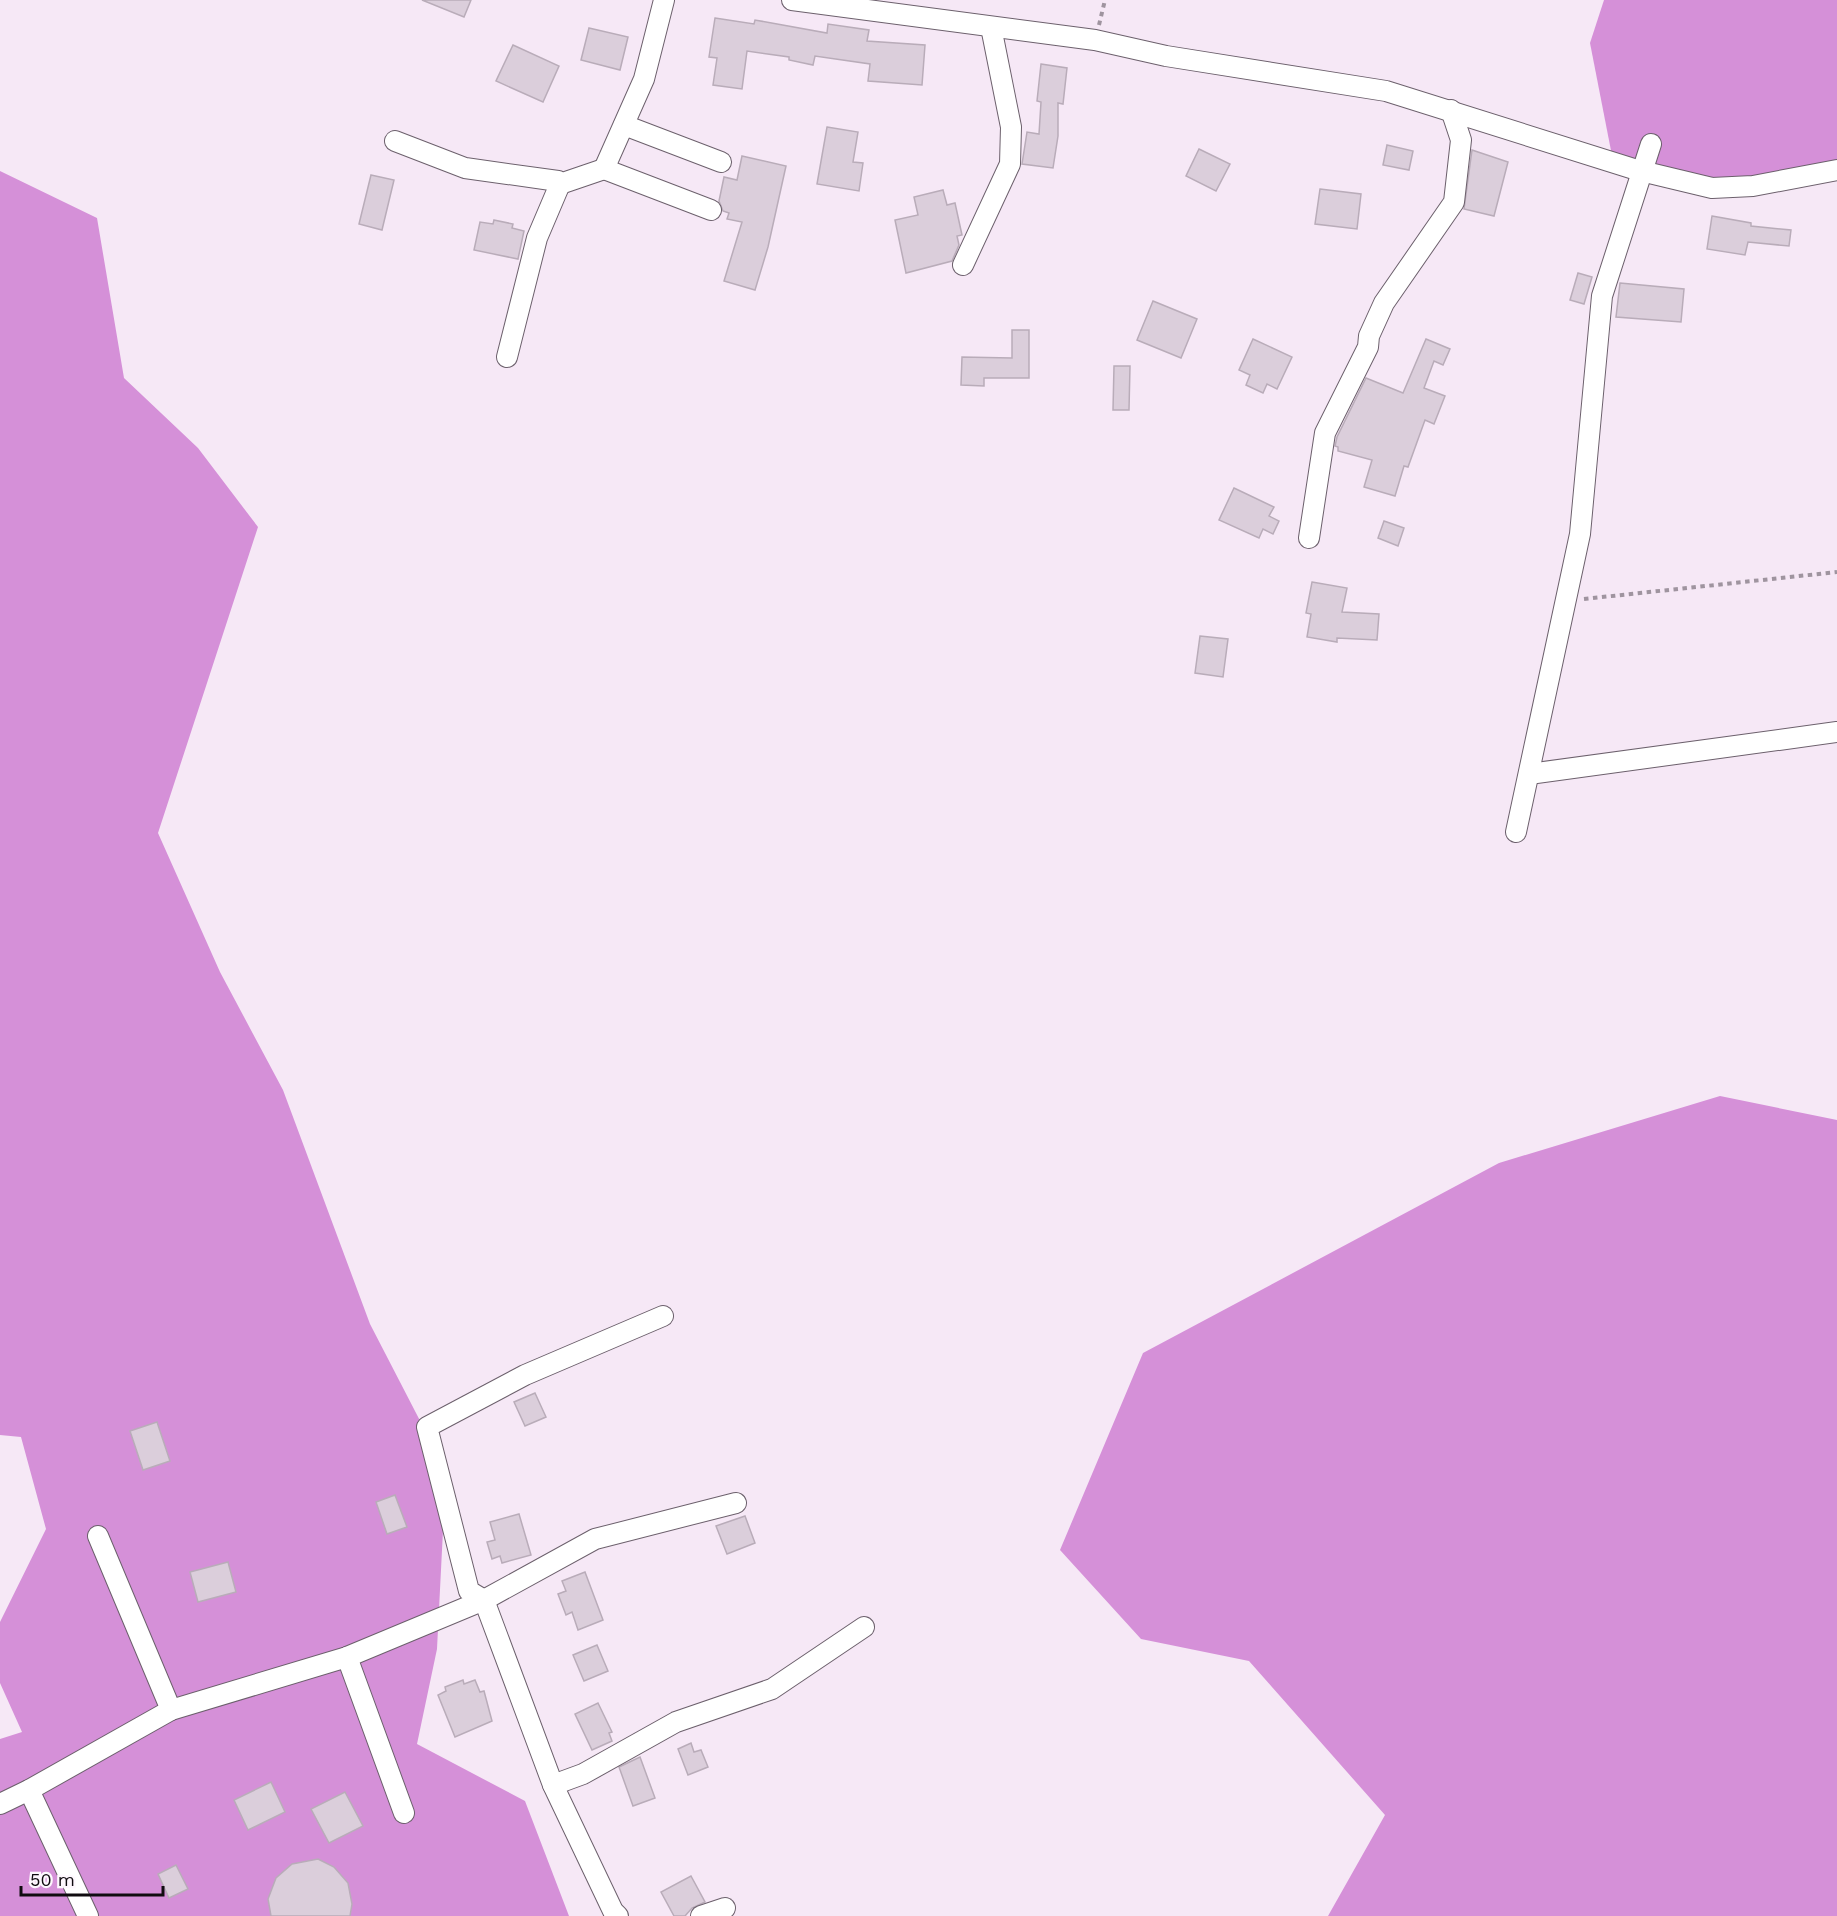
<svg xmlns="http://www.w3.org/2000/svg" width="1837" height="1916" font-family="'Work Sans',sans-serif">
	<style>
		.forest { fill: #d590d8 }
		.building { fill: #dbcedb; stroke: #b9acb9; stroke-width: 1.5 }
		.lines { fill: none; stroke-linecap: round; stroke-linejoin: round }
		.minor-casing { stroke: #6c606c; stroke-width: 22 }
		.path { stroke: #9f949f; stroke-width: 4; stroke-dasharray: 4.5 4.5; stroke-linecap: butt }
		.minor { stroke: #fff; stroke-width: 20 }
	</style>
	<rect width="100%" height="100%" fill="#f6e8f6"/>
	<g class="forest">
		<path d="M1604,0H1837V171L1776,188L1614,166L1590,43Z"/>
		<path d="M0,171L97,218L124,378L198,448L258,527L158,833L220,972L283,1090L370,1324L446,1471L437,1649L417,1744L525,1801L569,1916H0V1739L22,1732L0,1683V1622L46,1529L21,1437L0,1435Z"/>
		<path d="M1720,1096L1837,1120V1916H1328L1385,1815L1249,1661L1141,1639L1060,1550L1143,1353L1499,1163Z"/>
	</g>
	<g class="building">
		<path d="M422,0H471L464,17Z"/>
		<path d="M715,18L754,24L755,20L827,33L828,24L869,30L867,41L925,45L922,85L868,81L870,64L815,56L813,65L789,60V57L747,51L742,89L713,85L717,58L709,57Z"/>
		<path d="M589,28L628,37L620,70L581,60Z"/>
		<path d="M513,45L559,66L543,102L496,81Z"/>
		<path d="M1041,64L1067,68L1063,104L1058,103V136L1053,168L1022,164L1027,132L1039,134L1041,102L1037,101Z"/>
		<path d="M827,127L858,132L853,162L863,163L859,191L817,184Z"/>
		<path d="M1387,145L1413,151L1409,170L1383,165Z"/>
		<path d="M1199,149L1230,164L1216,191L1186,176Z"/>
		<path d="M1472,150L1508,162L1494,216L1464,209Z"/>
		<path d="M742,156L786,166L768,247L755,290L724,281L742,222L727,219L729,213L723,211L719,201L724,177L737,180Z"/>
		<path d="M371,175L394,180L382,230L359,224Z"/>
		<path d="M1320,189L1361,194L1357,229L1315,224Z"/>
		<path d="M943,190L947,205L955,203L962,235L957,236L959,245L952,261L906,273L895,220L918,215L914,197Z"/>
		<path d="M1712,216L1751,223V226L1791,230L1789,246L1748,242L1745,255L1707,249Z"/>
		<path d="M494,220L513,224L512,228L524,231L518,259L474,250L480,222L493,224Z"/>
		<path d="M1578,273L1592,277L1584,304L1570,300Z"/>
		<path d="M1620,283L1684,289L1681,322L1616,317Z"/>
		<path d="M1153,301L1197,319L1181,358L1137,340Z"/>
		<path d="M1012,330H1029V378H984V386L961,385L962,357L1012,358Z"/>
		<path d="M1253,339L1292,357L1277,389L1267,384L1263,393L1246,385L1250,375L1239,370Z"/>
		<path d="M1426,339L1450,349L1443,365L1434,361L1424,388L1445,396L1434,424L1425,420L1408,467L1404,466L1395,496L1364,487L1372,460L1338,451V447L1335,446L1337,437L1366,378L1403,393Z"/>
		<path d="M1114,366H1130L1129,410H1113Z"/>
		<path d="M1234,488L1274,507L1269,516L1279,521L1273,534L1263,529L1259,538L1219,520Z"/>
		<path d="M1384,521L1404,528L1398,546L1378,538Z"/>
		<path d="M1312,582L1347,588L1342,612L1379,614L1377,640L1337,638V642L1307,637L1311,614L1306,613Z"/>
		<path d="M1200,636L1228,639L1223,677L1195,673Z"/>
		<path d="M535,1393L546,1417L525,1426L514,1402Z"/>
		<path d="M157,1422L170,1461L143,1470L130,1431Z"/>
		<path d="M395,1495L407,1527L387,1534L376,1502Z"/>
		<path d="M519,1514L531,1555L502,1563L500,1556L492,1559L487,1542L495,1540L490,1522Z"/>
		<path d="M745,1516L755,1543L727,1554L716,1526Z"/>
		<path d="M228,1562L236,1592L198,1602L190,1572Z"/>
		<path d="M585,1572L603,1620L578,1630L572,1612L566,1615L558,1594L566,1591L562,1581Z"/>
		<path d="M597,1645L608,1671L584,1681L573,1655Z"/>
		<path d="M463,1680L464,1684L475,1680L480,1692L484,1691L492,1721L455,1737L438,1695L446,1691L445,1687Z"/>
		<path d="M598,1703L612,1732L609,1733L612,1741L592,1750L575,1714Z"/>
		<path d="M691,1743L694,1752L701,1750L708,1767L688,1775L678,1749Z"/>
		<path d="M640,1757L655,1798L633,1806L619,1767Z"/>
		<path d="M271,1782L285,1812L248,1830L234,1800Z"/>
		<path d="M345,1792L363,1826L329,1843L311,1809Z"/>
		<path d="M318,1859L334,1867L348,1883L352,1904L350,1916H271L268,1899L276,1878L292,1864Z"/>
		<path d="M176,1865L188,1889L169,1898L158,1874Z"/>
		<path d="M691,1876L705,1902L692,1908L685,1916H674L661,1892Z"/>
	</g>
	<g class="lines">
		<defs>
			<g id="minor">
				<path d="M664,0L644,79L604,169L711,210"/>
				<path d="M792,0L1095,40L1166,56L1386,91L1637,170L1712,188L1753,186L1837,170"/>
				<path d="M624,125L721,162"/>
				<path d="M395,141L465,168L558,181L560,184L604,169"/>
				<path d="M963,265L1010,164L1011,127L991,27"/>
				<path d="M507,357L537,238L560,184"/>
				<path d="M1309,538L1325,433L1368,347L1369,336L1384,303L1454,202L1461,140L1451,110"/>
				<path d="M1529,774L1837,732"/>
				<path d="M1516,832L1580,534L1602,296L1651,144"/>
				<path d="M663,1316L525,1375L427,1427L469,1591L484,1600L553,1785L583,1774L676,1722L772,1689L864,1627"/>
				<path d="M98,1536L171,1710"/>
				<path d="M347,1657L404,1813"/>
				<path d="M553,1785L613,1911L618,1916"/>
				<path d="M29,1790L88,1916"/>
				<path d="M0,1804L29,1790L171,1710L347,1657L484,1600L595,1539L736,1503"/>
				<path d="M701,1916L725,1908"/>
			</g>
		</defs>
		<use href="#minor" class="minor-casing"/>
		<g class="path">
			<path d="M1099,25L1105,0"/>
			<path d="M1584,599L1837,572"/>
		</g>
		<use href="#minor" class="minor"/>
	</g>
	<path d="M21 1886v9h142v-9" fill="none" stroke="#100c10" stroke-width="3"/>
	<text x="30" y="1886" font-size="18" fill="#100c10" stroke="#fef8fe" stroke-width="4.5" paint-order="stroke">50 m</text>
</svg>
